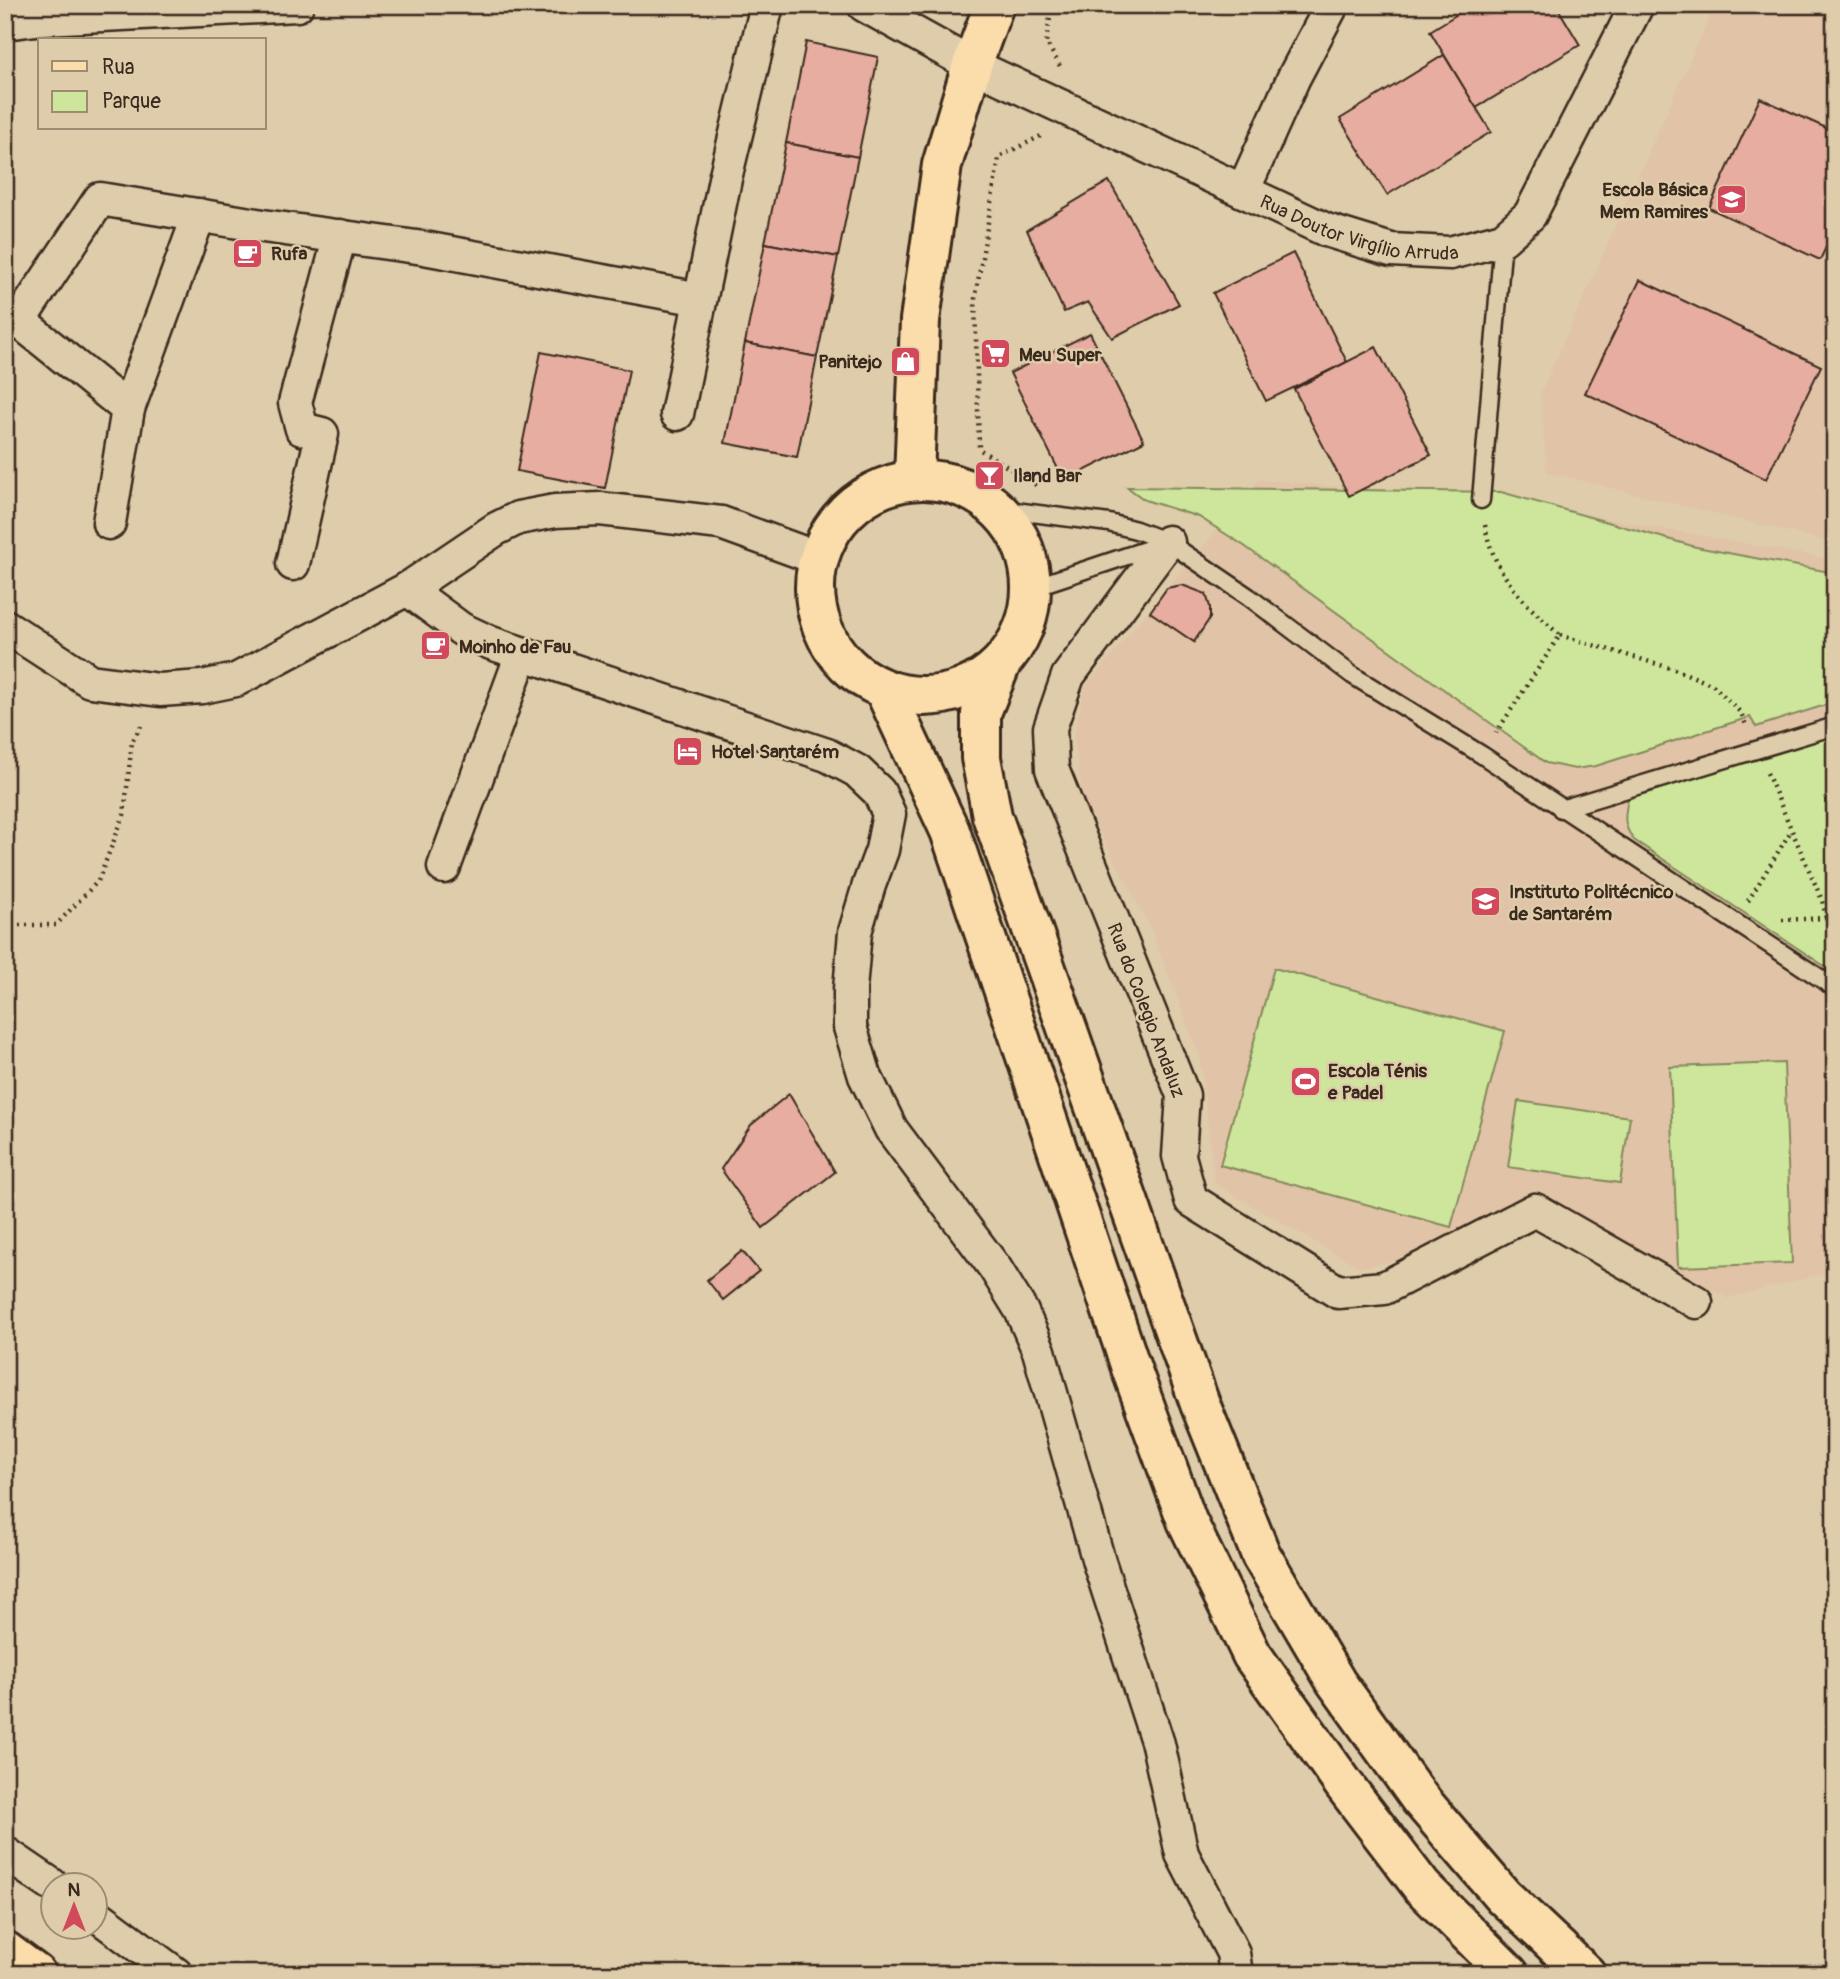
<svg xmlns="http://www.w3.org/2000/svg" width="1840" height="1979" font-family="Pangolin,sans-serif">
	<style>
		.built { fill: #e1c3a7 }
		.green { fill: #cee69b; stroke: #84885c; stroke-width: 2 }
		.building { fill: #e7ada1; stroke: #3b2a1e; stroke-width: 2 }
		.lines { fill: none; stroke-linecap: round; stroke-linejoin: round }
		.service-casing { stroke: #3b2a1e; stroke-width: 21 }
		.minor-casing { stroke: #3b2a1e; stroke-width: 37 }
		.primary-casing { stroke: #3b2a1e; stroke-width: 44 }
		.path { stroke: #3b2a1e; stroke-width: 4.5; stroke-dasharray: 2 5; stroke-linecap: butt }
		.service { stroke: #deccaa; stroke-width: 16 }
		.minor { stroke: #deccaa; stroke-width: 32 }
		.primary { stroke: #fbddab; stroke-width: 38 }
		.labels { text-anchor: middle; stroke-width: 5; stroke-linejoin: round; paint-order: stroke }
		.poi-label { font-size: 19px; font-weight: bold; fill: #3b2a1e; stroke: #deccaa; text-anchor: start }
		.street-label { font-size: 19px; fill: #3b2a1e; stroke: #deccaa }
	</style>
	<rect width="100%" height="100%" fill="#deccaa"/>
	<filter id="ink" filterUnits="userSpaceOnUse"><feTurbulence type="fractalNoise" baseFrequency=".0143" numOctaves="2"/><feDisplacementMap in="SourceGraphic" scale="14" xChannelSelector="R" yChannelSelector="G"/><feConvolveMatrix kernelMatrix="1 2 1 2 8 2 1 2 1" color-interpolation-filters="sRGB"/></filter>
	<g filter="url(#ink)">
		<g class="built">
			<path d="M1715,5H1835V543L1547,472L1540,395Z"/>
			<path d="M1259,480L1508,501L1835,560V1271L1727,1298L1561,1204L1525,1199L1415,1257L1359,1267L1215,1184L1200,1057L1151,929L1083,800L1074,736L1085,687Z"/>
		</g>
		<g class="green">
			<path d="M1127,487L1501,492L1696,547L1835,573V702L1756,727L1750,717L1596,766L1575,769L1546,763L1243,545L1199,517L1145,500Z"/>
			<path d="M1835,731V973L1634,840C1622,825 1625,815 1628,798Z"/>
			<path d="M1274,968L1505,1031L1451,1227L1220,1165Z"/>
			<path d="M1784,1063L1792,1263L1678,1267L1670,1067Z"/>
			<path d="M1518,1101L1630,1117L1620,1183L1508,1167Z"/>
		</g>
		<g class="building">
			<path d="M1472,5H1556L1580,45L1476,108L1430,31Z"/>
			<path d="M806,42L878,57L858,157L786,143Z"/>
			<path d="M1444,55L1491,132L1387,195L1340,119Z"/>
			<path d="M1760,98L1835,132V228L1820,260L1709,208Z"/>
			<path d="M786,143L858,157L838,257L765,243Z"/>
			<path d="M1109,181L1179,304L1112,338L1088,302L1064,312L1027,230Z"/>
			<path d="M765,243L838,257L817,357L745,343Z"/>
			<path d="M1293,253L1347,362L1266,401L1213,293Z"/>
			<path d="M1640,280L1821,366L1766,479L1585,393Z"/>
			<path d="M1090,333L1144,441L1064,481L1010,373Z"/>
			<path d="M745,343L817,357L797,457L725,443Z"/>
			<path d="M1376,347L1431,455L1349,496L1294,389Z"/>
			<path d="M541,352L629,370L605,488L517,471Z"/>
			<path d="M1182,585L1206,594L1210,607V618L1194,642L1150,612L1167,588Z"/>
			<path d="M789,1094L835,1172L763,1228L721,1169L751,1125Z"/>
			<path d="M742,1251L759,1271L723,1300L707,1280Z"/>
		</g>
		<g class="lines">
			<defs>
				<g id="service">
					<path d="M1481,500L1503,239"/>
					<path d="M1000,509L1109,523L1136,530L1168,542L1249,597L1352,675L1482,755L1835,988"/>
					<path d="M1031,588L1163,544"/>
					<path d="M1561,809L1835,726"/>
				</g>
				<g id="minor">
					<path id="s1" d="M864,5L972,65L1243,191L1326,230L1391,250L1450,253L1503,239L1530,215L1637,5"/>
					<path d="M5,23L44,18L297,5"/>
					<path d="M1243,191L1294,77L1332,5"/>
					<path d="M199,215L128,409L19,321L100,199L263,226L424,248L700,299"/>
					<path d="M677,414L725,179L767,5"/>
					<path d="M109,523L128,409"/>
					<path d="M1168,542L1068,676L1050,728L1052,769L1183,1095L1179,1156L1191,1200L1338,1292L1384,1288L1535,1210L1696,1302"/>
					<path d="M293,564L322,434L302,429L295,403L340,236"/>
					<path d="M407,589L461,629L491,643L827,755L857,771L879,792L889,814L882,850L869,885L855,932L850,989V1027L865,1076L891,1129L995,1268L1021,1310L1039,1351L1099,1562L1158,1744L1182,1854L1233,1953L1236,1974"/>
					<path d="M5,626L90,681L160,690L202,687L236,680L407,589L496,529L518,518L555,511L600,509L721,523L817,558"/>
					<path d="M444,867L522,654"/>
					<path d="M5,1853L52,1885"/>
					<path d="M94,1913L176,1974"/>
				</g>
				<g id="primary">
					<path d="M914,479L920,320L942,165L972,65L994,5"/>
					<circle cx="923" cy="588" r="108"/>
					<path d="M1000,666L981,713V758L992,816L1200,1404L1261,1555L1336,1682L1420,1799L1503,1896L1586,1974"/>
					<path d="M885,691L950,831L1132,1371L1187,1521L1252,1655L1345,1786L1422,1887L1509,1974"/>
					<path d="M5,1951L36,1974"/>
				</g>
			</defs>
			<use href="#service" class="service-casing"/>
			<use href="#minor" class="minor-casing"/>
			<use href="#primary" class="primary-casing"/>
			<g class="path">
				<path d="M1052,5L1046,42L1060,66"/>
				<path d="M1036,485L979,449L975,299L999,157L1041,136L1042,134"/>
				<path d="M1485,525C1493,573 1524,604 1560,635L1496,733"/>
				<path d="M1560,635L1677,670L1713,685L1741,713L1747,727"/>
				<path d="M1767,773L1822,900L1826,918L1835,920"/>
				<path d="M1748,901L1791,831"/>
				<path d="M1782,920L1826,918"/>
				<path d="M5,925H56L98,881L124,815L132,742L143,722"/>
			</g>
			<use href="#service" class="service"/>
			<use href="#minor" class="minor"/>
			<use href="#primary" class="primary"/>
		</g>
	</g>
	<defs>
		<symbol id="school-square" viewBox="-11 -11 22 22"><rect x="-9" y="-9" width="18" height="18" rx="4" fill="#d1495b" stroke="#deccaa"/><path d="M0-5L7-2L0 1L-7-2ZM-4 1L0 2.5L4 1V4Q0 6-4 4Z" fill="#fff"/></symbol>
		<symbol id="cafe-square" viewBox="-11 -11 22 22"><rect x="-9" y="-9" width="18" height="18" rx="4" fill="#d1495b" stroke="#deccaa"/><path d="M-5.5-4.5H6V0H3Q3 3.5 0 3.5H-2.5Q-5.5 3.5-5.5 0ZM3-3.2v2h1.7v-2ZM-6 4.5H4V6H-6Z" fill="#fff"/></symbol>
		<symbol id="supermarket-square" viewBox="-11 -11 22 22"><rect x="-9" y="-9" width="18" height="18" rx="4" fill="#d1495b" stroke="#deccaa"/><path d="M-6-5.5h2.5l.6 2H6L4.5 2H-2.5L-4.4-4H-6ZM-1.5 3.2a1.3 1.3 0 1 0 .1 0ZM3 3.2a1.3 1.3 0 1 0 .1 0Z" fill="#fff"/></symbol>
		<symbol id="shop-square" viewBox="-11 -11 22 22"><rect x="-9" y="-9" width="18" height="18" rx="4" fill="#d1495b" stroke="#deccaa"/><path d="M-5-2.5h2.3a2.7 3.5 0 0 1 5.4 0H5L5.5 6h-11ZM-1.5-2.5h3a1.5 2.3 0 0 0-3 0Z" fill="#fff"/></symbol>
		<symbol id="bar-square" viewBox="-11 -11 22 22"><rect x="-9" y="-9" width="18" height="18" rx="4" fill="#d1495b" stroke="#deccaa"/><path d="M-6-5H6L.8 .8V4.5H3.5V6h-7V4.5H-.8V.8Z" fill="#fff"/></symbol>
		<symbol id="hotel-square" viewBox="-11 -11 22 22"><rect x="-9" y="-9" width="18" height="18" rx="4" fill="#d1495b" stroke="#deccaa"/><path d="M-6-4.5h1.5V1H6V5H4.5V3h-9V5H-6ZM-4 0a1.8 1.8 0 1 1 3.6 0ZM.5 0V-2.5h3Q6-2.5 6 0Z" fill="#fff"/></symbol>
		<symbol id="university-square" viewBox="-11 -11 22 22"><rect x="-9" y="-9" width="18" height="18" rx="4" fill="#d1495b" stroke="#deccaa"/><path d="M0-5L7-2L0 1L-7-2ZM-4 1L0 2.5L4 1V4Q0 6-4 4Z" fill="#fff"/></symbol>
		<symbol id="stadium-square" viewBox="-11 -11 22 22"><rect x="-9" y="-9" width="18" height="18" rx="4" fill="#d1495b" stroke="#deccaa"/><path d="M0-5a6.5 5 0 1 0 0 10a6.5 5 0 1 0 0-10ZM-3.5-1.8h7v3.6h-7Z" fill="#fff"/></symbol>
	</defs>
	<g fill-rule="evenodd">
		<use href="#school-square" x="1714" y="182" width="35" height="35"/>
		<use href="#cafe-square" x="230" y="236" width="35" height="35"/>
		<use href="#supermarket-square" x="978" y="336" width="35" height="35"/>
		<use href="#shop-square" x="888" y="344" width="35" height="35"/>
		<use href="#bar-square" x="972" y="458" width="35" height="35"/>
		<use href="#cafe-square" x="418" y="628" width="35" height="35"/>
		<use href="#hotel-square" x="670" y="734" width="35" height="35"/>
		<use href="#university-square" x="1468" y="884" width="35" height="35"/>
		<use href="#stadium-square" x="1288" y="1064" width="35" height="35"/>
	</g>
	<g class="labels">
		<g class="poi-label">
			<text x="1708" y="196" text-anchor="end">Escola Básica<tspan x="1708" dy="22">Mem Ramires</tspan></text>
			<text x="271" y="260">Rufa</text>
			<text x="1019" y="361">Meu Super</text>
			<text x="882" y="368" text-anchor="end">Panitejo</text>
			<text x="1013" y="482">Iland Bar</text>
			<text x="459" y="653">Moinho de Fau</text>
			<text x="711" y="758">Hotel Santarém</text>
			<text x="1509" y="898">Instituto Politécnico<tspan x="1509" dy="22">de Santarém</tspan></text>
			<text x="1328" y="1077">Escola Ténis<tspan x="1328" dy="22">e Padel</tspan></text>
		</g>
		<g class="street-label">
			<text dy="7" stroke="none"><textPath href="#s1" startOffset="546">Rua Doutor Virgílio Arruda</textPath></text>
			<text transform="translate(1147 1010) rotate(69)" y="7">Rua do Colegio Andaluz</text>
		</g>
	</g>
	<rect width="1840" height="1979" fill="none" stroke="#deccaa" stroke-width="28"/>
	<rect x="14" y="14" width="1812" height="1951" fill="none" stroke="#3b2a1e" stroke-width="2.5" filter="url(#ink)"/>
	<rect x="38" y="38" width="228" height="91" fill="#deccaa" stroke="#9d8b72" stroke-width="2"/>
	<rect x="52" y="61" width="35" height="10" fill="#fbddab" stroke="#9d8b72" stroke-width="2"/>
	<text x="102" y="74" font-size="21" fill="#3b2a1e">Rua</text>
	<rect x="52" y="91" width="35" height="21" fill="#cee69b" stroke="#9d8b72" stroke-width="2"/>
	<text x="102" y="108" font-size="21" fill="#3b2a1e">Parque</text>
	<g transform="translate(74 1906)"><circle r="33" fill="#deccaa" stroke="#9d8b72" stroke-width="2"/>
	<path d="M0-5L12 26L0 18L-12 26Z" fill="#d1495b"/>
	<text y="-10" font-size="19" font-weight="bold" text-anchor="middle" fill="#3b2a1e">N</text>
	</g>
</svg>
